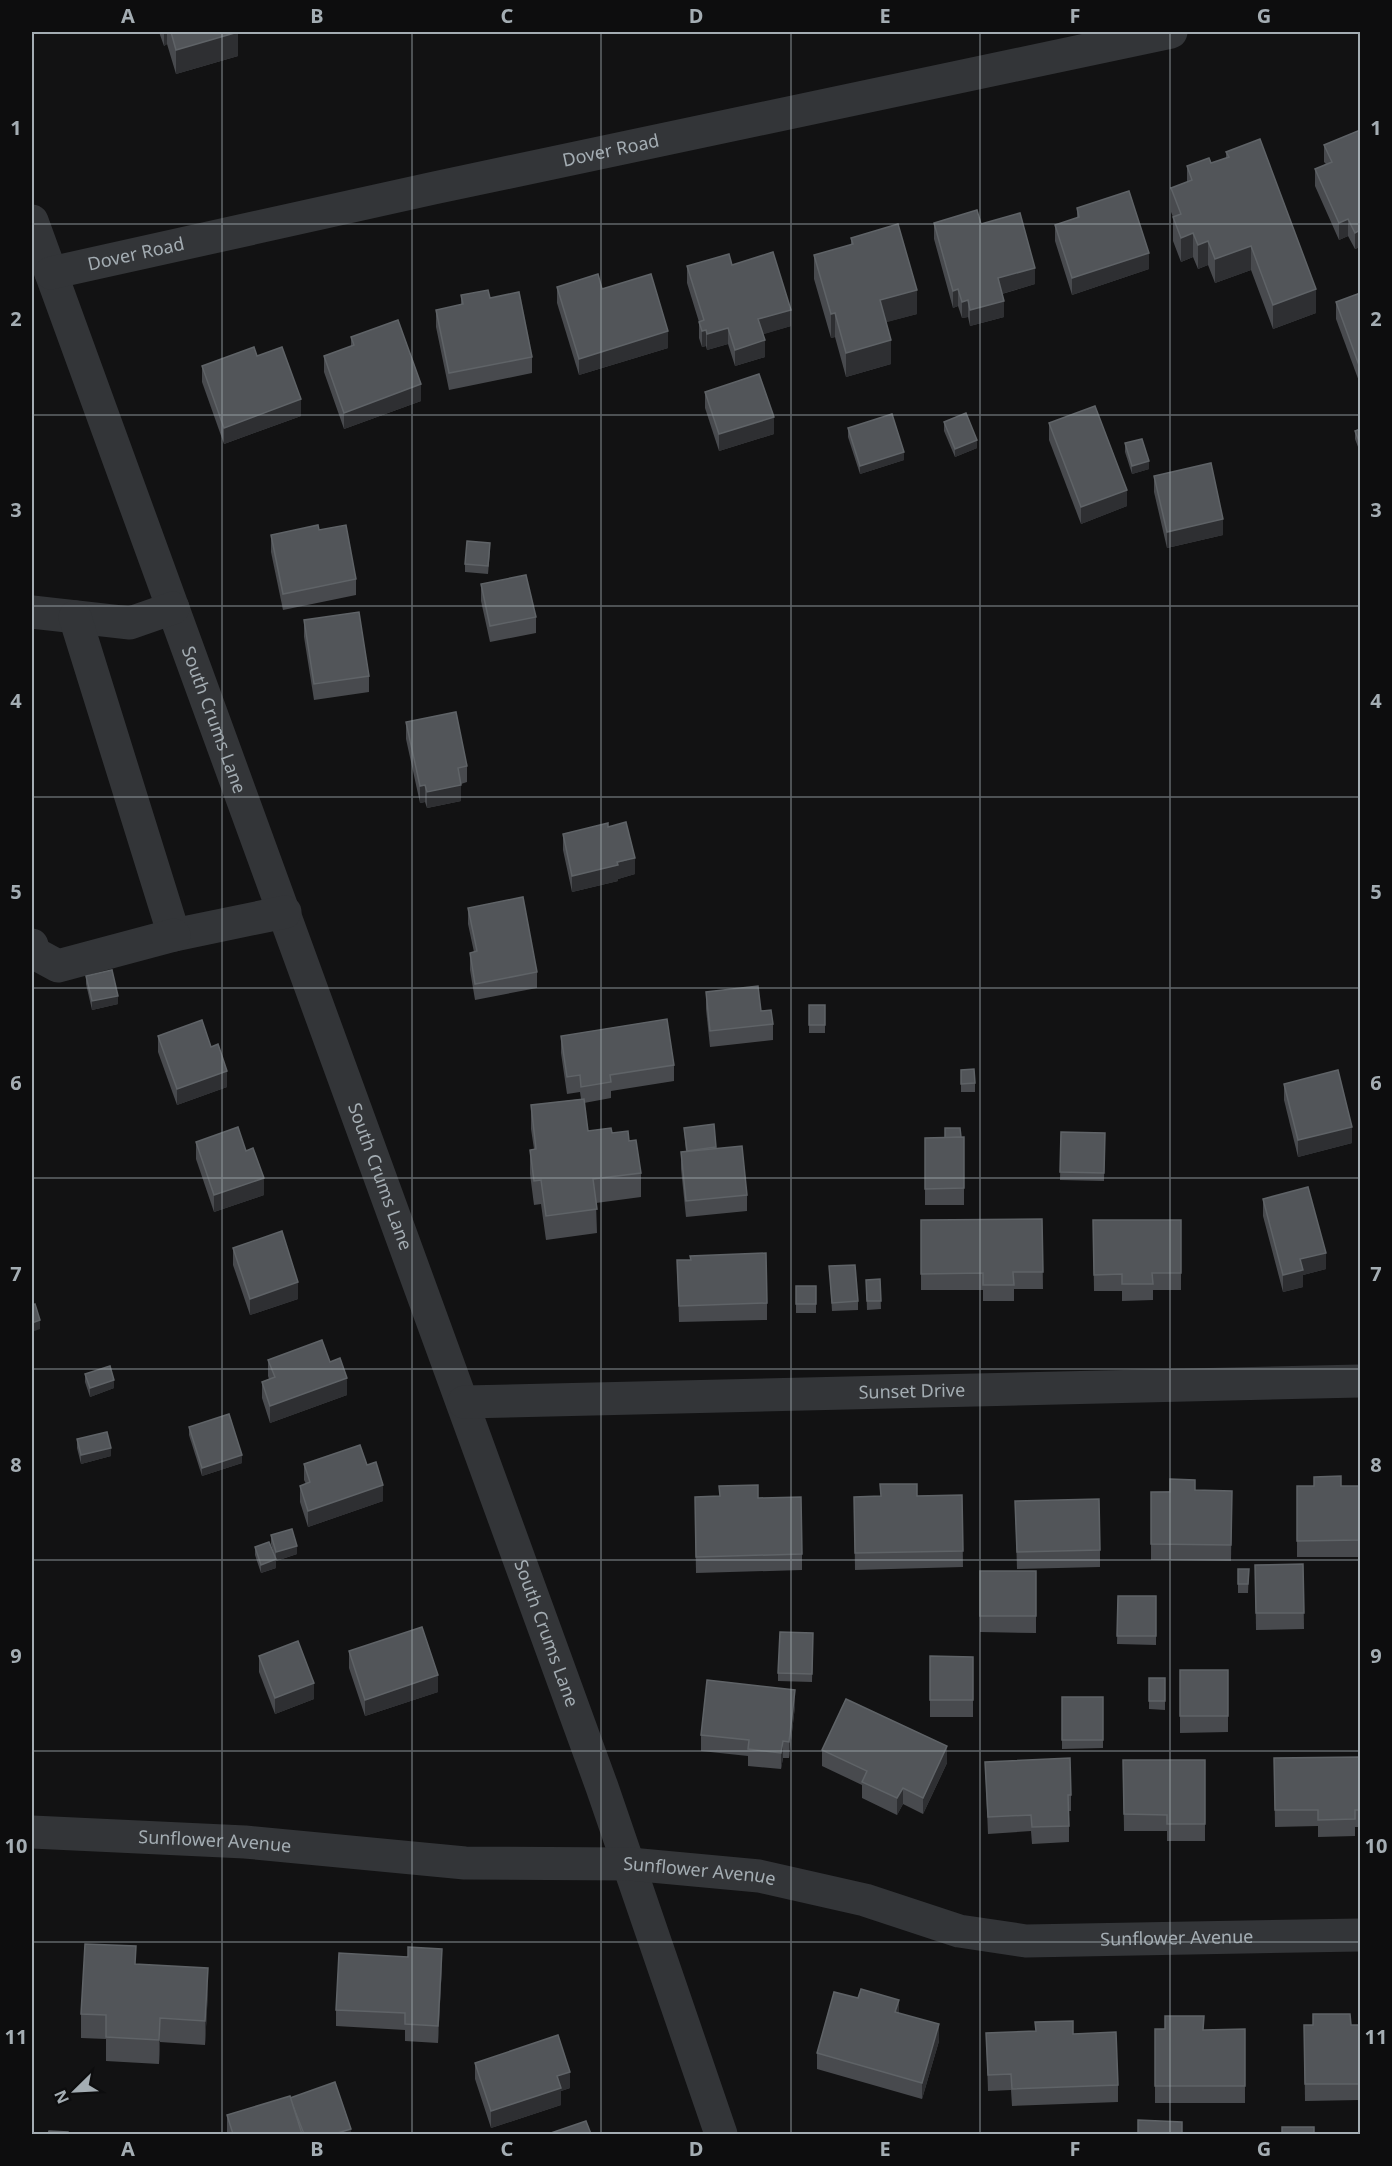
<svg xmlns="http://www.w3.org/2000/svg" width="1392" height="2166" font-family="'Noto Sans',sans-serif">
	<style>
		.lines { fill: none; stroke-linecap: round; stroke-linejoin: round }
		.minor { stroke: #333538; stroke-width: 33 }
		.wall { fill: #484a4e }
		.shaded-wall { fill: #2e2f32 }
		.building { fill: #525559; stroke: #5f6367; stroke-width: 1.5 }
		.grid { fill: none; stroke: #a4adb3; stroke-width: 1.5; stroke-opacity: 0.55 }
		.labels { text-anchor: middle; stroke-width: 5; stroke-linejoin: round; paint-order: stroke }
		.street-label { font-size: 18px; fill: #a4adb3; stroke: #0d0d0e }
		.neatline { fill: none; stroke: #a4adb3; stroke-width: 2 }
		.grid-label { font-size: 20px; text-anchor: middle; font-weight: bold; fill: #a4adb3 }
	</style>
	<rect width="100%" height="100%" fill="#121213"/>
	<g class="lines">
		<g class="minor">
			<path id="s1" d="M32,221L602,1787L721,2134"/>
			<path id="s2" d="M51,273L434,188L1171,32"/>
			<path d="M32,612L130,623L173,608"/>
			<path d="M75,617L174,935L285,912"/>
			<path d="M32,945L34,953L58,966L174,935"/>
			<path id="s3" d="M464,1402L1360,1381"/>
			<path id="s4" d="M32,1832L245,1842L465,1863L630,1864L759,1876L865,1900L959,1931L1026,1941L1360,1935"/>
		</g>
	</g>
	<g class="wall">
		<path d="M159,32H238V56L176,74L167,44L164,46Z"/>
		<path d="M1360,130V247L1355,249L1348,236L1339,240L1315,186V169L1326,164L1324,162V145Z"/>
		<path d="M1226,152L1316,313L1273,329L1251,270L1215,283L1208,265L1198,269L1193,257L1181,262L1173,241V217L1171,212V188L1187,182V166L1211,163L1226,158Z"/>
		<path d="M1077,208L1149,269L1072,295L1055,241V225L1077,218Z"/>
		<path d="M934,223L981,224L1035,284L1002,294L1004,317L970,326L968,317L962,318L958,306L953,308L934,239Z"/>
		<path d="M851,238L917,314L886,322L891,364L846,377L835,337L831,338L814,279V255L851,245Z"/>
		<path d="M732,265L791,326L763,334L765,357L735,366L728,344L707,350L706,346L702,347L699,338V322L687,283V266Z"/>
		<path d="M557,287L602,289L668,348L579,375L557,303Z"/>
		<path d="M1360,293V384L1336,319V302Z"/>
		<path d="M461,295L490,298L532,357V373L449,390L436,327V310L461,305Z"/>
		<path d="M351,337L421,401L344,429L324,372V356L351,346Z"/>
		<path d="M257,356L301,416L224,444L202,382V366Z"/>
		<path d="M705,392L774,434L719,451L705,408Z"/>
		<path d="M944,422L977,448L955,457L944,431Z"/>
		<path d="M1049,423L1127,506L1081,524L1049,440Z"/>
		<path d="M848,428L904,460L860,474L848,437Z"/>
		<path d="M1360,429V452L1355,439V431Z"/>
		<path d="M1125,443L1149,469L1132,474L1125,452Z"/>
		<path d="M1154,476L1223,535L1167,548L1154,492Z"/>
		<path d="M319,530L356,579V595L283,610L271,552V535Z"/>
		<path d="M490,551L488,574L465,572V564Z"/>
		<path d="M481,584L536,617V633L490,642L481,601Z"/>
		<path d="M304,620L369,676V692L314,700L304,637Z"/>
		<path d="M406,722L467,766V782L461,784V801L427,808L425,802L420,803L406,739Z"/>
		<path d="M608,827L635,874L618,879V881L572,892L563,850V834Z"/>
		<path d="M468,908L537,972V988L475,1000L470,970V953L474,952L468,924Z"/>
		<path d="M86,976L118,1004L92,1010L86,984Z"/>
		<path d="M706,992L761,1011L773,1024V1040L710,1047L706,1009Z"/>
		<rect x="809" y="1005" width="16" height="28"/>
		<path d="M158,1036L211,1047L227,1087L177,1105L158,1052Z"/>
		<path d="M561,1036L674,1065V1081L611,1091V1098L584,1103L588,1131L612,1133L629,1141L641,1173V1197L596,1203L597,1233L546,1240L541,1204L534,1205L530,1174V1150L534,1149L531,1129V1105L581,1099L580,1092L567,1094L561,1053Z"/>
		<path d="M961,1070L975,1083V1092H961Z"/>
		<path d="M1284,1084L1352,1143L1298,1157L1284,1100Z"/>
		<path d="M684,1128L716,1147L747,1195V1211L686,1217L681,1169V1152H686Z"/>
		<path d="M1061,1132L1105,1133L1104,1181L1060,1180Z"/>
		<path d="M964,1137V1205H925V1138Z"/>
		<path d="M196,1142L246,1151L264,1195L214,1212L196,1159Z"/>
		<path d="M1263,1199L1326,1269L1303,1275V1287L1283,1292L1263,1216Z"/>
		<path d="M1042,1219L1043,1289H1014V1301H983V1290H921V1220Z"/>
		<path d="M1093,1220H1181V1290H1153V1300L1122,1301V1291H1094Z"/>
		<path d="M233,1248L298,1299L250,1315L233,1265Z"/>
		<path d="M677,1260H690L767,1303V1320L679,1322Z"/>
		<path d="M829,1266L858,1301V1310L832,1311Z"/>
		<path d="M880,1279L881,1309L867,1310L866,1280Z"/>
		<rect x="796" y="1286" width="20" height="27"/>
		<path d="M268,1360L330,1362L347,1395L270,1423L262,1398V1382L269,1379L268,1376Z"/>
		<path d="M85,1374L114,1388L90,1397L85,1382Z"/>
		<path d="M189,1427L242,1463L202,1476L189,1435Z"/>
		<path d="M77,1439L111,1456L81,1464L77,1448Z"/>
		<path d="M304,1464L367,1465L383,1501L308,1527L300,1502V1486L306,1484L304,1480Z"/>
		<rect x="1297" y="1486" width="63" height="71"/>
		<path d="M1195,1490L1232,1491L1231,1561L1151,1560V1492Z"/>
		<path d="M962,1495L963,1567L855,1570L854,1497Z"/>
		<path d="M758,1498L802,1554V1570L696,1573L695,1513Z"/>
		<path d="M1015,1501L1100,1550V1567L1017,1569Z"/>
		<path d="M271,1535L297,1554L276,1561L271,1544Z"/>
		<path d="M255,1547L276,1568L261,1573L255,1555Z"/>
		<path d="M1303,1564L1304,1629L1256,1630L1255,1565Z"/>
		<path d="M1238,1569H1249L1248,1593H1238Z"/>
		<path d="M980,1571H1036V1633L980,1632Z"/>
		<path d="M1118,1596H1156V1645L1117,1644Z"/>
		<path d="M813,1633L812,1682L778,1681V1673Z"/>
		<path d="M349,1651L438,1692L365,1716L349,1668Z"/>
		<path d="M259,1656L314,1699L275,1714L259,1672Z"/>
		<path d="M930,1656L973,1657V1717H930Z"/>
		<path d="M1180,1670H1228V1732L1180,1733Z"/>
		<path d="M1149,1678H1165V1710L1149,1709Z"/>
		<path d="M1062,1697H1103V1748L1062,1749Z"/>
		<path d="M795,1706L789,1758H783L781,1769L748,1766V1756L701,1751V1735Z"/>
		<path d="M822,1750L947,1763L923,1814L903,1804L897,1815L862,1798V1785L822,1766Z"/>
		<path d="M1360,1757V1827H1355V1836L1318,1837V1826L1275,1827L1274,1758Z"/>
		<path d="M1123,1760H1205V1841H1167V1831H1124Z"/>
		<path d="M985,1762L1071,1795V1811H1069V1842L1032,1844L1031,1831L988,1834Z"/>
		<path d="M136,1964L208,1992L205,2045L160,2042L159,2064L106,2061V2039L81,2038V2014Z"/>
		<path d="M442,1965L438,2043L405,2041V2030L336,2026V2010Z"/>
		<path d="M1304,2025H1360V2100L1305,2101Z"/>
		<path d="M1155,2029L1204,2030L1245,2029V2103H1155Z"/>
		<path d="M986,2033L1073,2034L1118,2085V2102L1012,2106L1011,2090L988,2091Z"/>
		<path d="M939,2041L922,2099L817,2069V2053Z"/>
		<path d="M475,2063L570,2088L561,2091V2105L491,2128L475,2079Z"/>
		<path d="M291,2098L351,2134H227V2115Z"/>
	</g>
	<g class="shaded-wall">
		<path d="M164,32H167V44L164,46Z"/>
		<path d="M238,32V56L176,74V50Z"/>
		<path d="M1348,219V236L1339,240V223Z"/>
		<path d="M1360,230V247L1355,249V233Z"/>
		<path d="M1193,233V257L1181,262V238Z"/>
		<path d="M1208,241V265L1198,269V245Z"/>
		<path d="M1251,246V270L1215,283V259Z"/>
		<path d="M1149,253V269L1072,295V278Z"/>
		<path d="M1035,268V284L998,295V278Z"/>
		<path d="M958,289V306L953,308V291Z"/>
		<path d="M1316,289V313L1273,329V305Z"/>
		<path d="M917,290V314L880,324V300Z"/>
		<path d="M968,300V317L962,318V302Z"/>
		<path d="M1004,301V317L970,326V310Z"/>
		<path d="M791,310V326L758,336V319Z"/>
		<path d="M835,313V337L831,338V314Z"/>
		<path d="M728,328V344L707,350V334Z"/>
		<path d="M706,330V346L702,347V331Z"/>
		<path d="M668,331V348L579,375V359Z"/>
		<path d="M765,340V357L735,366V350Z"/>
		<path d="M891,340V364L846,377V353Z"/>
		<path d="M421,384V401L344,429V413Z"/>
		<path d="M301,399V416L224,444V428Z"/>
		<path d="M774,417V434L719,451V434Z"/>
		<path d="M977,440V448L955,457V449Z"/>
		<path d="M904,452V460L860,474V466Z"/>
		<path d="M1149,461V469L1132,474V466Z"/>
		<path d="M1127,490V506L1081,524V507Z"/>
		<path d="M1223,519V535L1167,548V532Z"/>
		<path d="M425,785V802L420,803V786Z"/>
		<path d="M461,785V801L427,808V792Z"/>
		<path d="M635,858V874L618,879V881L572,892V876Z"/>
		<path d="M118,996V1004L92,1010V1001Z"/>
		<path d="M227,1071V1087L177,1105V1089Z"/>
		<path d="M1352,1127V1143L1298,1157V1140Z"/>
		<path d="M264,1178V1195L214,1212V1195Z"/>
		<path d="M1326,1253V1269L1303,1275V1287L1283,1292V1275L1300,1259Z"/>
		<path d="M298,1282V1299L250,1315V1299Z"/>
		<path d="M40,1320V1329L32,1332V1323Z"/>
		<path d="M347,1378V1395L270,1423V1406Z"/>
		<path d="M114,1380V1388L90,1397V1388Z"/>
		<path d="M111,1448V1456L81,1464V1455Z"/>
		<path d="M242,1455V1463L202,1476V1468Z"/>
		<path d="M383,1485V1501L308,1527V1511Z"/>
		<path d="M297,1546V1554L276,1561V1552Z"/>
		<path d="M276,1559V1568L261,1573V1565Z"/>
		<path d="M438,1675V1692L365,1716V1700Z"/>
		<path d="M314,1683V1699L275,1714V1698Z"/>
		<path d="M795,1690V1706L789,1758V1742Z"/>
		<path d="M783,1741V1758L781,1769V1753Z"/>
		<path d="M947,1746V1763L923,1814V1798Z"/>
		<path d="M903,1788V1804L897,1815V1798Z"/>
		<path d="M442,1949V1965L438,2043V2026Z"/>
		<path d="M208,1968V1992L205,2045V2021Z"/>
		<path d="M899,2000V2016L895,2012Z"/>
		<path d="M160,2018V2042L159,2064V2040Z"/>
		<path d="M939,2024V2041L922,2099V2083Z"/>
		<path d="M570,2072V2088L561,2091V2105L491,2128V2111L557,2076Z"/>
		<path d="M351,2129V2134H334Z"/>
	</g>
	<g class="building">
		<path d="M171,32H238L176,50Z"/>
		<path d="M1360,130V230L1355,233L1348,219L1339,223L1315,169L1332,162L1324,145Z"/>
		<path d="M1260,139L1316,289L1273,305L1251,246L1215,259L1208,241L1198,245L1193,233L1181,238L1173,217L1181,214L1171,188L1192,180L1187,166L1209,158L1211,163L1229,157L1226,152Z"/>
		<path d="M1129,191L1149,253L1072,278L1055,225L1079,217L1077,208Z"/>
		<path d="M977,210L981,224L1020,213L1035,268L998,278L1004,301L970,310L968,300L962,302L958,289L953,291L934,223Z"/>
		<path d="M898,224L917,290L880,300L891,340L846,353L835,313L831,314L814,255L853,244L851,238Z"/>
		<path d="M773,252L791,310L758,319L765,340L735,350L728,328L707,334L706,330L702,331L699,322L704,320L687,266L729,254L732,265Z"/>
		<path d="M598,274L602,289L651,274L668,331L579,359L557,287Z"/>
		<path d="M488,290L490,298L519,292L532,357L449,373L436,310L463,304L461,295Z"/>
		<path d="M1360,293V368L1336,302Z"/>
		<path d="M398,320L421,384L344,413L324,356L354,345L351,337Z"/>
		<path d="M254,347L257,356L282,347L301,399L224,428L202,366Z"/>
		<path d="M759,374L774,417L719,434L705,392Z"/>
		<path d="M1095,406L1127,490L1081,507L1049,423Z"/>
		<path d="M966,413L977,440L955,449L944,422Z"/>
		<path d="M892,414L904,452L860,466L848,428Z"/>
		<path d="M1360,429V444L1355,431Z"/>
		<path d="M1142,439L1149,461L1132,466L1125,443Z"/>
		<path d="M1211,463L1223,519L1167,532L1154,476Z"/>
		<path d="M318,525L319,530L346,525L356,579L283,594L271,535Z"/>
		<path d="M467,541L490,543L488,566L465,564Z"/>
		<path d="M526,575L536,617L490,626L481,584Z"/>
		<path d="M359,612L369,676L314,684L304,620Z"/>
		<path d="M456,712L467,766L458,768L461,785L427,792L425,785L420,786L406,722Z"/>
		<path d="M626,822L635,858L617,862L618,865L572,876L563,834L608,823V827Z"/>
		<path d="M523,897L537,972L475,984L470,953L477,951L468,908Z"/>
		<path d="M112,970L118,996L92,1001L86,976Z"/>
		<path d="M758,986L761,1011L771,1010L773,1024L710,1031L706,992Z"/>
		<rect x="809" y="1005" width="16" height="20"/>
		<path d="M667,1019L674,1065L610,1075L611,1082L581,1087L580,1075L567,1077L561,1036Z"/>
		<path d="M202,1020L211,1047L218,1044L227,1071L177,1089L158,1036Z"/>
		<path d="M974,1069L975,1083L961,1084V1070Z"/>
		<path d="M1338,1070L1352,1127L1298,1140L1284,1084Z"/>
		<path d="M584,1099L588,1131L611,1128L612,1133L628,1131L629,1141L636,1140L641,1173L593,1179L597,1209L546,1216L541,1180L534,1181L530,1150L536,1149L531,1105Z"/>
		<path d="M714,1124L716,1147L687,1151L684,1128Z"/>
		<path d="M238,1127L246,1151L253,1148L264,1178L214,1195L196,1142Z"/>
		<path d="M945,1128H960L961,1137L945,1138Z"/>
		<path d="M1061,1132L1105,1133L1104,1173L1060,1172Z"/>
		<path d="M964,1137V1188L925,1189V1138Z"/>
		<path d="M742,1146L747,1195L686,1201L681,1152Z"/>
		<path d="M1308,1187L1326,1253L1300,1259L1303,1270L1283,1275L1263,1199Z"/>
		<path d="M1042,1219L1043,1272H1013L1014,1285H983V1273L921,1274V1220Z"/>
		<path d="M1093,1220H1181V1273H1152L1153,1284H1122V1274L1094,1275Z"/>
		<path d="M282,1231L298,1282L250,1299L233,1248Z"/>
		<path d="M766,1253L767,1303L679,1306L677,1260H691L690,1256Z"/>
		<path d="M855,1265L858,1301L832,1303L829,1266Z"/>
		<path d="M880,1279L881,1301H867L866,1280Z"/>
		<rect x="796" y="1286" width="20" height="18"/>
		<path d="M35,1304L40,1320L32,1323V1305Z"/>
		<path d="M322,1340L330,1362L340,1358L347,1378L270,1406L262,1382L275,1377L268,1360Z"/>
		<path d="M110,1366L114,1380L90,1388L85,1374Z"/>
		<path d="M229,1414L242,1455L202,1468L189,1427Z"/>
		<path d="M107,1432L111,1448L81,1455L77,1439Z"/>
		<path d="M360,1445L367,1465L376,1462L383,1485L308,1511L300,1486L310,1482L304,1464Z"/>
		<path d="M1341,1476V1486H1360V1540L1297,1541V1486H1314V1477Z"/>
		<path d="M1170,1479L1195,1480V1490L1232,1491L1231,1545L1151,1544V1492H1170Z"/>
		<path d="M880,1484H917V1496L962,1495L963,1551L855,1553L854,1497L881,1496Z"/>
		<path d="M758,1485V1498L801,1497L802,1554L696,1557L695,1497L720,1496L719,1486Z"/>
		<path d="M1099,1499L1100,1550L1017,1552L1015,1501Z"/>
		<path d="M292,1529L297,1546L276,1552L271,1535Z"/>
		<path d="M269,1542L276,1559L261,1565L255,1547Z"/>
		<path d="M1303,1564L1304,1613H1256L1255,1565Z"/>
		<path d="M1238,1569H1249L1248,1584H1238Z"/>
		<rect x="980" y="1571" width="56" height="45"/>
		<path d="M1118,1596H1156V1636H1117Z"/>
		<path d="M422,1627L438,1675L365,1700L349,1651Z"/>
		<path d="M780,1632L813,1633L812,1674L778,1673Z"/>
		<path d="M298,1641L314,1683L275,1698L259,1656Z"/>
		<path d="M930,1656L973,1657V1700H930Z"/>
		<rect x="1180" y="1670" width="48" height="46"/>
		<rect x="1149" y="1678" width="16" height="23"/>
		<path d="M707,1680L795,1690L789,1742L783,1741L781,1753L748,1749L749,1740L701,1735Z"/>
		<rect x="1062" y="1697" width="41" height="43"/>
		<path d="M846,1699L947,1746L923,1798L903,1788L897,1798L862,1782L867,1771L822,1750Z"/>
		<path d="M1360,1757V1810H1355V1819L1318,1820V1810H1275L1274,1758Z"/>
		<path d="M1070,1758L1071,1795H1068L1069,1826L1032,1827L1031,1815L988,1817L985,1762Z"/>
		<path d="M1123,1760H1205V1824H1167V1815L1124,1814Z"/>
		<path d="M85,1944L136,1946L135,1964L208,1968L205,2021L160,2018L159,2040L106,2037V2015L81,2014Z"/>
		<path d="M408,1947L442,1949L438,2026L405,2024V2013L336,2010L339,1953L408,1957Z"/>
		<path d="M861,1989L899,2000L895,2012L939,2024L922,2083L817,2053L834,1992L858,1998Z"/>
		<path d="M1313,2014H1350L1351,2025H1360V2084H1305L1304,2025H1313Z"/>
		<path d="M1165,2016H1204L1203,2030L1245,2029V2086H1155V2029H1165Z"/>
		<path d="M1073,2021V2034L1116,2032L1118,2085L1012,2089L1011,2074L988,2075L986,2033L1036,2031L1035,2022Z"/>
		<path d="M558,2035L570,2072L557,2076L561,2088L491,2111L475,2063Z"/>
		<path d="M335,2082L351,2129L334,2134H304L290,2098Z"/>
		<path d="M290,2096L302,2134H233L227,2115Z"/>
		<path d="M1138,2120L1182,2122V2134H1138Z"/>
		<path d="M586,2121L591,2134H548Z"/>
		<rect x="1282" y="2127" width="32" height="7"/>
		<path d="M49,2131L68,2132V2134H48Z"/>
	</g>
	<path class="grid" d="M222,32V2134M412,32V2134M601,32V2134M791,32V2134M980,32V2134M1170,32V2134M32,224H1360M32,415H1360M32,606H1360M32,797H1360M32,988H1360M32,1178H1360M32,1369H1360M32,1560H1360M32,1751H1360M32,1942H1360"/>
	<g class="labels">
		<g class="street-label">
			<text dy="6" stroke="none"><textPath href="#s2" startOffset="573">Dover Road</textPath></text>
			<text dy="6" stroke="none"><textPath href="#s2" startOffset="87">Dover Road</textPath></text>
			<text dy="6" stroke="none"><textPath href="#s1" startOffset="531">South Crums Lane</textPath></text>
			<text dy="6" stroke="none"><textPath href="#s1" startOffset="1017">South Crums Lane</textPath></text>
			<text dy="6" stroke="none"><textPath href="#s3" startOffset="448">Sunset Drive</textPath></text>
			<text dy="6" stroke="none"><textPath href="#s1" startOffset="1503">South Crums Lane</textPath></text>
			<text dy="6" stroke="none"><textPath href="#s4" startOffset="183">Sunflower Avenue</textPath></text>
			<text dy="6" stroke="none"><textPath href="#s4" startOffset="669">Sunflower Avenue</textPath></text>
			<text dy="6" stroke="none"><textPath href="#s4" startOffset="1155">Sunflower Avenue</textPath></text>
		</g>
	</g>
	<rect width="1392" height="2166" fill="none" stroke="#0d0d0e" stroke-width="66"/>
	<g transform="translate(75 2091) rotate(246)" stroke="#0d0d0e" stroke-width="4.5" paint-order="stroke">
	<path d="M0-4.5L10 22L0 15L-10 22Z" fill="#a4adb3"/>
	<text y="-9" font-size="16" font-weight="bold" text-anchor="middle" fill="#a4adb3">N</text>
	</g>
	<rect x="33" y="33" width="1326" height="2100" class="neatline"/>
	<g class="grid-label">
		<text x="128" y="23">A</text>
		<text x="317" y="23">B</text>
		<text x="507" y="23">C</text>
		<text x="696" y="23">D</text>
		<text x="885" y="23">E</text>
		<text x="1075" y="23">F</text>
		<text x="1264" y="23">G</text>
		<text x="16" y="135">1</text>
		<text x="1376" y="135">1</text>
		<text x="16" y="326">2</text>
		<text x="1376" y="326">2</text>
		<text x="16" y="517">3</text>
		<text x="1376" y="517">3</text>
		<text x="16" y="708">4</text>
		<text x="1376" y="708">4</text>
		<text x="16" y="899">5</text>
		<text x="1376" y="899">5</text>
		<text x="16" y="1090">6</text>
		<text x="1376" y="1090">6</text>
		<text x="16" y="1281">7</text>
		<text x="1376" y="1281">7</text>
		<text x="16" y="1472">8</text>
		<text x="1376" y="1472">8</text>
		<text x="16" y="1663">9</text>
		<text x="1376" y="1663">9</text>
		<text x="16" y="1853">10</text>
		<text x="1376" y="1853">10</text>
		<text x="16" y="2044">11</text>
		<text x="1376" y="2044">11</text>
		<text x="128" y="2156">A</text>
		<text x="317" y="2156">B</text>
		<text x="507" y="2156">C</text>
		<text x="696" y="2156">D</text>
		<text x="885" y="2156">E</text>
		<text x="1075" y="2156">F</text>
		<text x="1264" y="2156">G</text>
	</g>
</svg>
